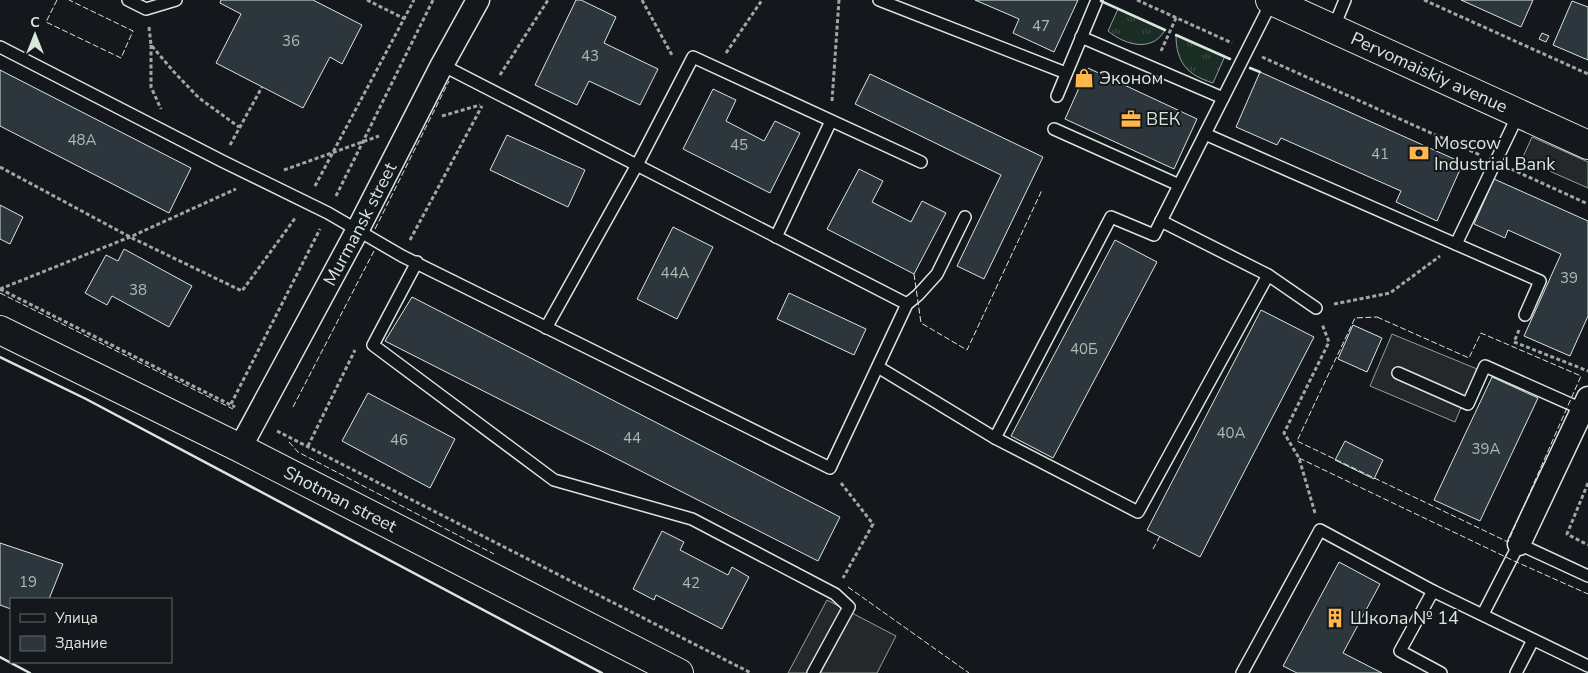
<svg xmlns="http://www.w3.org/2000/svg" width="1588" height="673" font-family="'Nunito Sans',sans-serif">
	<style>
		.grass { fill: url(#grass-tufts); stroke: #939e99 }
		.parking { fill: #24282b; stroke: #939e99 }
		.building { fill: #2c363c; stroke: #d8e6dc }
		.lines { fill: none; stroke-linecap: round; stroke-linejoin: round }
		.lane-casing { stroke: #d8e6dc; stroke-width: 14 }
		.street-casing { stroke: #d8e6dc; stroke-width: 25 }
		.primary-casing { stroke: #d8e6dc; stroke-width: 30 }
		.path { stroke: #9da8a2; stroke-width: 3; stroke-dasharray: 4 2.5; stroke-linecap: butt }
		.lane { stroke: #14181c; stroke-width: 11 }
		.street { stroke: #14181c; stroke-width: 22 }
		.primary { stroke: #14181c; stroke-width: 28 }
		.fence { stroke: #d8e6dc; stroke-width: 1; stroke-dasharray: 6 2.5; stroke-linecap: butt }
		.wall { stroke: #d8e6dc; stroke-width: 2.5 }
		.labels { text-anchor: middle; stroke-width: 4; stroke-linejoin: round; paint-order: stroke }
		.number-label { font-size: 15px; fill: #adbab4 }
		.street-label { font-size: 18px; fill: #d8e6dc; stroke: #14181c }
		.poi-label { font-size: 18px; fill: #d8e6dc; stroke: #14181c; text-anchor: start }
	</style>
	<defs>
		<pattern id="grass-tufts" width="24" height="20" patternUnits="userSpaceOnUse" patternTransform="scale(1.25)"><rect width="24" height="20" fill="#1a2d24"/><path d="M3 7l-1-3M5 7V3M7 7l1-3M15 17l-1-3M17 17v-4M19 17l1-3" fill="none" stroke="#3b4b43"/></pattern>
	</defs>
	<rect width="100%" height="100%" fill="#14181c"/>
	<g class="grass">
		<path d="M1118,9L1165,30C1152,53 1125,45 1108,31Z"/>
		<path d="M1176,35L1225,56L1213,83C1187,75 1176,62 1176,35Z"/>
	</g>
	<g class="parking">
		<path d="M1532,137L1588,162V188L1522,159Z"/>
		<path d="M1392,334L1477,369L1455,422L1370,386Z"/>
		<path d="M827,600L896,636L877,673H788Z"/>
	</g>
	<g class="building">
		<path d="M221,0H313L362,25L342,64L330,57L303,108L216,63L241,14L220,3Z"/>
		<path d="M576,0H581L616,17L604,43L658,69L640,105L589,81L577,105L535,85Z"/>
		<path d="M975,0H1078L1054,52L1013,33L1019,19Z"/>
		<path d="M1461,0H1533L1521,27Z"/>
		<path d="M1572,1L1588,7V60L1553,45Z"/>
		<path d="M1542,33L1549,36L1546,42L1539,39Z"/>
		<path d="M1088,68L1197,119L1174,169L1065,119Z"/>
		<path d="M0,70L191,168L169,213L0,126Z"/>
		<path d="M1260,72L1463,163L1437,221L1396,202L1401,191L1281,138L1277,145L1236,127Z"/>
		<path d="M870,74L1043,157L984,279L957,266L1001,175L855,104Z"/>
		<path d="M713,89L736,100L726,121L764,141L775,121L800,133L770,193L683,149Z"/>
		<path d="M507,135L585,170L568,207L490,170Z"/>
		<path d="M859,169L883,181L872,202L911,222L922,201L946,213L914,274L827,229Z"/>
		<path d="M1494,179L1588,221V316L1570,356L1524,336L1561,254L1508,230L1505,238L1474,224Z"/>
		<path d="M0,205L23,217L10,244L0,239Z"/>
		<path d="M673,227L713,247L677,319L637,299Z"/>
		<path d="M1115,240L1157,262L1053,458L1011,436Z"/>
		<path d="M124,249L192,286L169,327L112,296L107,305L85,293L106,255L118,261Z"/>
		<path d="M789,293L866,329L854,355L777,319Z"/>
		<path d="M412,297L840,517L818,561L385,341Z"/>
		<path d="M1261,310L1314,337L1200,557L1147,530Z"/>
		<path d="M1353,325L1382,338L1367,372L1338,359Z"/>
		<path d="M1492,377L1538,398L1480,521L1434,500Z"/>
		<path d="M368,393L455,439L430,488L342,441Z"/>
		<path d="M1345,441L1383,460L1374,479L1335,460Z"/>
		<path d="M662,531L684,542L680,550L728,575L732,567L749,577L722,629L656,595L654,600L633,589Z"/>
		<path d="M0,543L63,564L49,599H11V609L0,605Z"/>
		<path d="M1339,562L1380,584L1343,653L1382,673H1297L1283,666Z"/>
	</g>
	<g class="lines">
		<defs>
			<g id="lane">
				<path d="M128,0L146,9L176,0"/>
				<path d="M879,0L1066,73"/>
				<path d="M1333,29L1345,0"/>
				<path d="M1081,37L1223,98"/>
				<path d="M0,47L222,161L328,213L402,256L830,468L907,304L918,295L937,274L965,217"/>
				<path d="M442,65L907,304"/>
				<path d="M1057,96L1097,0"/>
				<path d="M1054,129L1179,185"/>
				<path d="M1205,134L1540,281L1525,315"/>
				<path d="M776,237L831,121"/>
				<path d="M1456,244L1519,113"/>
				<path d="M417,262L373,345L554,480L692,519L835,594L849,607L813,673"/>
				<path d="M1268,275L1316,308"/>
				<path d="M546,328L637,165L693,57L921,162"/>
				<path d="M878,367L995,438L1138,512L1268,275L1161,221"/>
				<path d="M1398,373L1468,404L1485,366L1586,411"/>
				<path d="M995,438L1111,217L1154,235L1272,1"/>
				<path d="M1433,591L1400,651L1441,673"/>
				<path d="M1483,614L1519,544L1588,576"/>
				<path d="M1242,673L1320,530L1433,591L1588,666"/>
				<path d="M1516,673L1533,640"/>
			</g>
			<g id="street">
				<path id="s1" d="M240,448L357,231L442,65L478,0"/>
				<path d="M1519,544L1588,398"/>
			</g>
			<g id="primary">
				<path id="s2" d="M1270,0L1588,145"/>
				<path id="s3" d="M0,330L240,448L679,673"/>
			</g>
		</defs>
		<use href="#lane" class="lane-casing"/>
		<use href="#street" class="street-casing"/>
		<use href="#primary" class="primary-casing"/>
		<g class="path">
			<path d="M367,0L405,19"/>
			<path d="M642,0L673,57"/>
			<path d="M1137,0L1232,43"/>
			<path d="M1424,0L1588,74"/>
			<path d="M149,27L151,45L174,72L199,98L239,127"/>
			<path d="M151,45V87L161,109"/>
			<path d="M1161,51L1176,18"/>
			<path d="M726,53L762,0"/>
			<path d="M1262,57L1480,155"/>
			<path d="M500,75L548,0"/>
			<path d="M832,101L839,0"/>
			<path d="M442,116L480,105"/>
			<path d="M230,145L262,87"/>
			<path d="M0,167L130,237L242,291L296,217"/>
			<path d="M1511,169L1588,204"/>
			<path d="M284,170L379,136"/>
			<path d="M315,186L414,0"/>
			<path d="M336,196L433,0"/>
			<path d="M410,240L482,106"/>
			<path d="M0,289L235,407"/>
			<path d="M0,289L130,237L236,189"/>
			<path d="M1334,304L1390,293L1440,256"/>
			<path d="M1519,330L1514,342L1588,371"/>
			<path d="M231,404L320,229"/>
			<path d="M277,431L751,673"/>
			<path d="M308,446L355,350"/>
			<path d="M841,483L873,524L843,578"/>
			<path d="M1588,483L1567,534L1588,545"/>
			<path d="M1315,513L1299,458L1284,433L1329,342L1322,324"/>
		</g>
		<use href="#lane" class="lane"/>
		<use href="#street" class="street"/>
		<use href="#primary" class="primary"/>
		<g class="fence">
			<path d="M57,0L46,22L121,58L133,31L69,0"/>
			<path d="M375,229L449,81"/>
			<path d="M914,274L921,323L967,350L1042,190"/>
			<path d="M0,293L233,409"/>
			<path d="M1377,317L1469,358L1481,333L1581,376L1508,542L1297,441L1355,318Z"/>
			<path d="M293,407L374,251"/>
			<path d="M289,442L298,452L494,554"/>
			<path d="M1299,458L1512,560L1588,594"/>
			<path d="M1153,549L1160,536"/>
			<path d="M848,587L969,673"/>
		</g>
		<g class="wall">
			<path d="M1101,1L1165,30"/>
			<path d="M1176,35L1230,59"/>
			<path d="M1250,68L1260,72"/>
			<path d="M0,357L86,399L602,673"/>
			<path d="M0,657L30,673"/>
		</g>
	</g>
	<defs>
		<symbol id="shop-bare" viewBox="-9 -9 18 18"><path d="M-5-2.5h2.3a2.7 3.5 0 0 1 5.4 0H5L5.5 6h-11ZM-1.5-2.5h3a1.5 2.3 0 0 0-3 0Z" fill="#ffb74d" stroke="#14181c" stroke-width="2.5" paint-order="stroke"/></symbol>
		<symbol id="office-bare" viewBox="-9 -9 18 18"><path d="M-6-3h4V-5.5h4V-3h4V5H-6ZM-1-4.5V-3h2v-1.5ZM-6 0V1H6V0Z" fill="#ffb74d" stroke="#14181c" stroke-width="2.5" paint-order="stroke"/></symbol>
		<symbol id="bank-bare" viewBox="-9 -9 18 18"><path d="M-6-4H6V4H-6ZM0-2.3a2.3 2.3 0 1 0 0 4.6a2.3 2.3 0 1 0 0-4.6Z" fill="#ffb74d" stroke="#14181c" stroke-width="2.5" paint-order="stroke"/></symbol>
		<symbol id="building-bare" viewBox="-9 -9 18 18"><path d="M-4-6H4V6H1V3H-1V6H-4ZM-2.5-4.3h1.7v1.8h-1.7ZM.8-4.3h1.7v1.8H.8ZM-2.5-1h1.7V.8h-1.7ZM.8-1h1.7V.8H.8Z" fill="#ffb74d" stroke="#14181c" stroke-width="2.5" paint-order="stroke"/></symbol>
	</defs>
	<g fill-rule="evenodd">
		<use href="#shop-bare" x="1070" y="64" width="28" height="28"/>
		<use href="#office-bare" x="1117" y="105" width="28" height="28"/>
		<use href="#bank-bare" x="1405" y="139" width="28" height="28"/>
		<use href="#building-bare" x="1321" y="604" width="28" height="28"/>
	</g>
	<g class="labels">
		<g class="number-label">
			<text x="1041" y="31">47</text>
			<text x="291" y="46">36</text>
			<text x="590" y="61">43</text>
			<text x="82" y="145">48А</text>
			<text x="739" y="150">45</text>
			<text x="1380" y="159">41</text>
			<text x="675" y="278">44А</text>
			<text x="1569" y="283">39</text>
			<text x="138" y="295">38</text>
			<text x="1084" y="354">40Б</text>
			<text x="1231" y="438">40А</text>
			<text x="632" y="443">44</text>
			<text x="399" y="445">46</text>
			<text x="1486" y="454">39А</text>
			<text x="28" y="587">19</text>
			<text x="691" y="588">42</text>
		</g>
		<g class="street-label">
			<text dy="6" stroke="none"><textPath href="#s2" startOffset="175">Pervomaiskiy avenue</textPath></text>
			<text dy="6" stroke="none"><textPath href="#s1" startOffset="254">Murmansk street</textPath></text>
			<text dy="6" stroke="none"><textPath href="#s3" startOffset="380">Shotman street</textPath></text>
		</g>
		<g class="poi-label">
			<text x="1099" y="84">Эконом</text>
			<text x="1146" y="125">ВЕК</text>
			<text x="1434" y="149">Moscow<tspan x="1434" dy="21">Industrial Bank</tspan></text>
			<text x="1350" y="624">Школа № 14</text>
		</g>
	</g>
	<rect x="10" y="598" width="162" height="65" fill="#14181c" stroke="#626a69"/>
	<rect x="20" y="614" width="25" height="8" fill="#14181c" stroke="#626a69"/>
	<text x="55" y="623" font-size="15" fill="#d8e6dc">Улица</text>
	<rect x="20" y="636" width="25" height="15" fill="#2c363c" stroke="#626a69"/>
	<text x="55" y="648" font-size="15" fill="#d8e6dc">Здание</text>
	<g transform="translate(35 35)" stroke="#14181c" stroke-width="4" paint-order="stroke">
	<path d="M0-4L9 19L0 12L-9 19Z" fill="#d8e6dc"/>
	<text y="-8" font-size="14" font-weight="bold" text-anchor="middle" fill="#d8e6dc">С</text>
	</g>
</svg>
